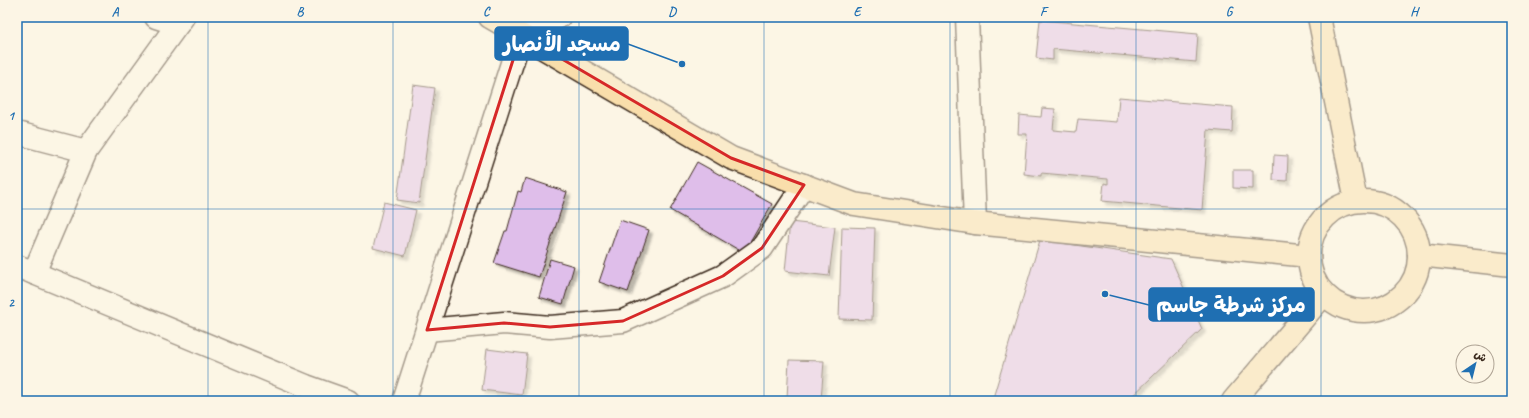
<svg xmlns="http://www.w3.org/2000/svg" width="1529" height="418" font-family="Caveat,'Playpen Sans Arabic',sans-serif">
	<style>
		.building { fill: #dfbeea; stroke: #3b2a1e; filter: url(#shadow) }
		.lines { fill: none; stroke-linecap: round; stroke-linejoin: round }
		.minor-casing { stroke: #3b2a1e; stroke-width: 25 }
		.major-casing { stroke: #3b2a1e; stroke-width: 25 }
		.minor { stroke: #fcf5e5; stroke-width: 22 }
		.major { stroke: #f9deab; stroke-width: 22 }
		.marked { fill: none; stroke: #d62828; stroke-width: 3; stroke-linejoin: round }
		.grid { fill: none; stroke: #1f6fb2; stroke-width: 1; stroke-opacity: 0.55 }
		.leader { fill: none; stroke: #1f6fb2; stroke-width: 1.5 }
		.callout-dot { fill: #1f6fb2; stroke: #fcf5e5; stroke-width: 1.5 }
		.callout { fill: #1f6fb2; stroke: #1f6fb2; stroke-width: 1.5 }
		.callout-label { font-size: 21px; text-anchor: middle; font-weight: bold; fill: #fff }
		.neatline { fill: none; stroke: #1f6fb2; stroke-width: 1.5 }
		.grid-label { font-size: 13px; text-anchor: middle; font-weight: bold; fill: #1f6fb2 }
	</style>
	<defs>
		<filter id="shadow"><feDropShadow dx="3.5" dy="3.5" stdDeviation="1" flood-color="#0004"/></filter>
	</defs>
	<rect width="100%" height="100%" fill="#fcf5e5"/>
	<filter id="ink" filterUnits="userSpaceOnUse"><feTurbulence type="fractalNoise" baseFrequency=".025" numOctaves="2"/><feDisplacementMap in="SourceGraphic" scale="8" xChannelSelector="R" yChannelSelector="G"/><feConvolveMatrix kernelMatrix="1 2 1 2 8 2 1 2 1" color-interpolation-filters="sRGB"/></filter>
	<g filter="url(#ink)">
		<g class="building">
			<path d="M1040,20L1198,34L1196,62L1053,49V60L1036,58Z"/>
			<path d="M413,85L435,88L419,203L397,200Z"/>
			<path d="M1119,97L1233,107L1232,132L1208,130L1202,210L1102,201L1104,183L1108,184V179L1041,173V176L1024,174L1027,134H1018L1019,115L1041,117L1042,108L1055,109L1053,130L1076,132L1078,119L1117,122Z"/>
			<path d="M1274,155L1288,156L1287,181L1273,180Z"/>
			<path d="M697,162L772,204L744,253L670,210Z"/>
			<path d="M1233,170H1253V189L1233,188Z"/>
			<path d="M525,178L567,192L539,277L494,263L505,231H507L518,191L521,192Z"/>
			<path d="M384,202L416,210L405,256L373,248Z"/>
			<path d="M620,220L649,230L628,292L599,282Z"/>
			<path d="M790,222L835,227L829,276L785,271Z"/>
			<path d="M842,227L875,228L872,320L839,319Z"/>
			<path d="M1040,240L1171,259L1202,329L1127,401H996L993,398Z"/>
			<path d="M550,259L574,266L563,304L539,297Z"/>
			<path d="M487,349L527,354L522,395L482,390Z"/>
			<path d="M789,360L824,361L821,400L787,398Z"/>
		</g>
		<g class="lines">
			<defs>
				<g id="minor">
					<path d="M156,17L178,24"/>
					<path d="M967,17L975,223"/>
					<path d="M17,133L86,151"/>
					<path d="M17,266L306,386L348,401"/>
					<path d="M34,273L86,151L183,17"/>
					<path d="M427,330L504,323L550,327L623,321L723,276L762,248L804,185"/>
					<path d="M404,401L521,35L559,17"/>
				</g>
				<g id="major">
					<path d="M490,17L731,158L854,204L975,223L1309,256"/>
					<path d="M1319,17L1356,201"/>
					<circle cx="1364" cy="256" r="55"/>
					<path d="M1419,255L1512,265"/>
					<path d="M1233,401L1324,294"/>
				</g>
			</defs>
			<use href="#minor" class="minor-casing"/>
			<use href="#major" class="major-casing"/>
			<use href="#minor" class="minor"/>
			<use href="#major" class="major"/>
		</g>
	</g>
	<path d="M0 0H1529V418H0ZM521,35L731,158L804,185L762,248L723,276L623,321L550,327L504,323L427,330Z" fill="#fcf5e5" fill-opacity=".55" fill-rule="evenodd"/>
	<path class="marked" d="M521,35L731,158L804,185L762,248L723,276L623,321L550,327L504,323L427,330Z"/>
	<path class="grid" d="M208,17V401M393,17V401M579,17V401M764,17V401M950,17V401M1136,17V401M1321,17V401M17,209H1512"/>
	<path class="leader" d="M682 64L628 44M1105 294L1149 305"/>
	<g class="callout-dot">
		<circle cx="682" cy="64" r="4"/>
		<circle cx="1105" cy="294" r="4"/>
	</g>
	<g class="callout">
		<rect x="495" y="27" width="133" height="33" rx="4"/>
		<rect x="1149" y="288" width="165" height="33" rx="4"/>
	</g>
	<g class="callout-label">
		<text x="562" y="51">مسجد الأنصار</text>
		<text x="1231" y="312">مركز شرطة جاسم</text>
	</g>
	<rect width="1529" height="418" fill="none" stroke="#fcf5e5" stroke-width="44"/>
	<g transform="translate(1475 364) rotate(35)"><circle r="19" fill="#fcf5e5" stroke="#afa495"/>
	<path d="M0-3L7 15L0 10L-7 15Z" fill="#1f6fb2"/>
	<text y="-6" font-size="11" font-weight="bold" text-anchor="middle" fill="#3b2a1e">ش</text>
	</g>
	<rect x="22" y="22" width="1485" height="374" class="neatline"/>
	<g class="grid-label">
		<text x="115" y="16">A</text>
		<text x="300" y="16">B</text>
		<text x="486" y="16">C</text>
		<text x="672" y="16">D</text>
		<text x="857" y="16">E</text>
		<text x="1043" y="16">F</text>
		<text x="1229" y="16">G</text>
		<text x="1414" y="16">H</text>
		<text x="11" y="120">1</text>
		<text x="11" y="307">2</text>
	</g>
</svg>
